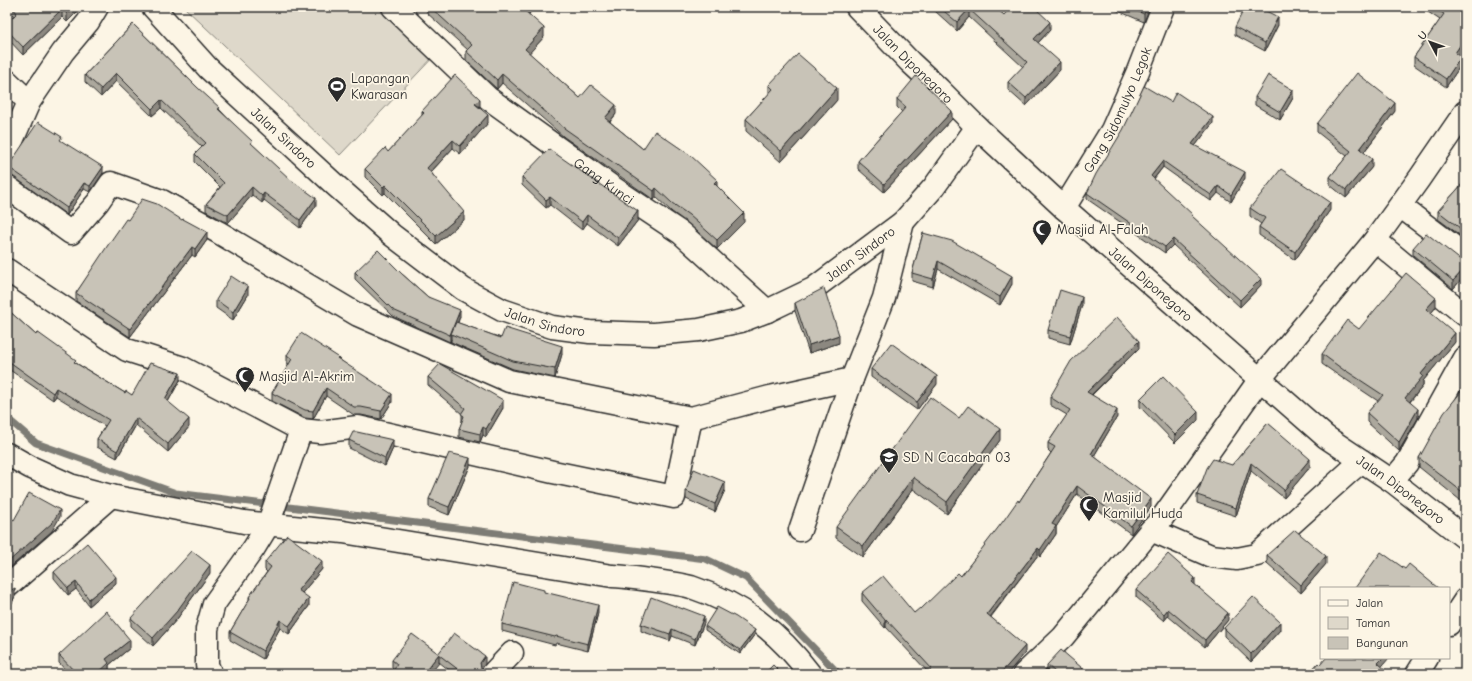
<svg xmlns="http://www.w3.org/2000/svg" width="1472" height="681" font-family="'Comic Neue',sans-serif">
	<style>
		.green { fill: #ded8ca; stroke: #84827a }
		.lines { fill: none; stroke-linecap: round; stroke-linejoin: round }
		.stream { stroke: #7d7b74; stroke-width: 7 }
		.minor-casing { stroke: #2b2b2b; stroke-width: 25 }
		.major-casing { stroke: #2b2b2b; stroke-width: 25 }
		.minor { stroke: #fcf5e5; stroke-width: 22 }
		.major { stroke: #fcf5e5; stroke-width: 22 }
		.wall { fill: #aca89d; stroke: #2b2b2b }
		.shaded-wall { fill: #8c8880; stroke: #2b2b2b }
		.building { fill: #c8c3b7; stroke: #2b2b2b }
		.labels { text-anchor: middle; stroke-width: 3.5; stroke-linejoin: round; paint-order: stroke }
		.street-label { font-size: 14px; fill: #2b2b2b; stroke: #fcf5e5 }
		.poi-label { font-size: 14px; fill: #2b2b2b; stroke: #fcf5e5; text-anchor: start }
	</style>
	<rect width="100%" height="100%" fill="#fcf5e5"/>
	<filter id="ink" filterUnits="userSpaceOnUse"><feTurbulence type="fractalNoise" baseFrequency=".025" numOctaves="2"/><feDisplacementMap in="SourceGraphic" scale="8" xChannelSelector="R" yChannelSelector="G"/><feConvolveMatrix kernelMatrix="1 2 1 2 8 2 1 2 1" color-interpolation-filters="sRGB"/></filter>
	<g filter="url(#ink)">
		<path class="green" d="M184,7H392L439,51L340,155Z"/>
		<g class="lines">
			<path class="stream" d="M7,418L36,443L176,493L706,559L746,578L839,674"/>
			<defs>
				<g id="minor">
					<path id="s1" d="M153,7L208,68L334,184L392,235L463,289L502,310L552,327L590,332L654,334L699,330L741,321L767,311L813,289L903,222L934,187L977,127"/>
					<path id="s2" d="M393,7L488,98L615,189L681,233L767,311"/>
					<path d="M7,81L29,102"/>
					<path d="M7,152L29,102L63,52L88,22L97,7"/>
					<path d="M7,187L71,233L98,202L111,183L162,201L218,232L358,315L509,381L691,418L674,497L553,472L358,427L320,432L301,430L183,368L127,350L7,270"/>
					<path d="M1400,206L1465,255"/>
					<path id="s3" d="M1064,208L1112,130L1138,71L1163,7"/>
					<path d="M1375,240L1465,315"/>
					<path d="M691,418L770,397L852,379"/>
					<path d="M7,454L30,467L70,485L111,496L244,522L343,532L612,576C632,577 651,580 670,583C677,584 684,585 691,587C742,604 778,631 810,674"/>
					<path d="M1392,481L1407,463L1465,358"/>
					<path d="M800,530L852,379L884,298L903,222"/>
					<path d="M1151,530L1211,556L1237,559L1257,555L1349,472L1362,461"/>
					<path d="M7,587L111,496"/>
					<path d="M1449,624L1465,600"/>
					<path d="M211,674L207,665V629L214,604L254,548L268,525L301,430"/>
					<path d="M492,674L512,653"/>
					<path d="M1024,674L1063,637L1151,530L1160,521L1260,379L1375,240L1419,179L1465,112"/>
					<path d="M1417,674L1427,658"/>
				</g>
				<g id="major">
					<path id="s4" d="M857,7L910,62L939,89L977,127L1064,208L1151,284L1326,437L1392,481L1465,538"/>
				</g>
			</defs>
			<use href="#minor" class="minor-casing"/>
			<use href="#major" class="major-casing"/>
			<use href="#minor" class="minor"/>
			<use href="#major" class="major"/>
		</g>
		<g class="wall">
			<path d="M7,7H82L67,22L62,17L23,55L7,38V23L14,16L7,8Z"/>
			<path d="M424,7H535L529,14L544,37L529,53L580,98L616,114L610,122L643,149L717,186L744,222L717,249L689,224L672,212L656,197L654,200L564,137L502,83L497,89L466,60V51L468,50L427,13V9Z"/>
			<path d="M935,7H995L1004,15L1050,30L1038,43L1060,70L1026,106L1008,90V82L1023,67L969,17L957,31L935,11Z"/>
			<path d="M1109,7H1150L1144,22Z"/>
			<path d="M1422,7H1465L1459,55L1461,65L1446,87L1414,65V57L1440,20L1422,8Z"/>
			<path d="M133,24L220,110L252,144L316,206L300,228L264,200L262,203L252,195L228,223L206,211V204L220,187L195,162V154L202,147L161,108L152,116L116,81L101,97L85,82V75Z"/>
			<path d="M1278,25L1265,51L1235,35V27Z"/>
			<path d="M769,85L837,100L781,162L746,131V119L769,94Z"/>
			<path d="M1255,97L1293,98L1280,120L1255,105Z"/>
			<path d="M897,99L952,119L884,192L858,169V161L902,112L897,107Z"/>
			<path d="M1171,102L1213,123L1195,146L1245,178L1231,202L1218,193L1211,201L1163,167L1154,179L1193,217L1261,285L1240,307L1173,245L1165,253L1087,199V193Z"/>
			<path d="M479,107L488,123L460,154L453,148L431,172L464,220L436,244L385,193L383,195L365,177V169L388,152L422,116V111Z"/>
			<path d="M1395,111L1364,152L1372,167L1346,198L1330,185V177L1347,156L1317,132V124Z"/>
			<path d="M62,142L103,173L90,192L84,189L67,215L14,177L7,175V168Z"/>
			<path d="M522,177L638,220L618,246L587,223L582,230L550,205L546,208L522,185Z"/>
			<path d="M1465,181V239L1438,219V211Z"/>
			<path d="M1250,208L1330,210L1295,260L1259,235V227L1261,224L1250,216Z"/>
			<path d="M128,220L207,240L195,257L192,255L130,337L76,301V293Z"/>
			<path d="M923,233L1012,284L1000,305L938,269L933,287L912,281V273Z"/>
			<path d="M1413,248L1458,258L1463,260L1465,259V275L1453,289L1413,255Z"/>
			<path d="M355,272L402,274L428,297L460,316L458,323L501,338L562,354L555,378L513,369L451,342V339L450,342L393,316L355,279Z"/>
			<path d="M248,295L233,320L216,308V300Z"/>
			<path d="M795,303L839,343L809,353L795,311Z"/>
			<path d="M1082,305L1070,344L1048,338V330Z"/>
			<path d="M1436,307L1431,313L1455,342L1423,381V386L1410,402L1418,418L1399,451L1367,422V413L1378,401L1345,379V380L1322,364V354L1359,329Z"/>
			<path d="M7,309L36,335L76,363L125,393L132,395L180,380L168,402L189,427L168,452L136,425L117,458L97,447V439L105,426L56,396L53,400L7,368Z"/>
			<path d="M1139,348L1092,395L1117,417L1094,456L1151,507L1131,534L1077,494L1056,527V534L1040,557L1038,555L991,617L1025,653L1007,674H926L928,672L886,627L885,628L862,601V593L914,613L921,609L961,576L1019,502L1051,453L1048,450V443L1067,415L1050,405V397Z"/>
			<path d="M287,355L338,358L392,402L381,419L361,415H354L326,396L313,419L305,418L272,401V393L289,364L287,363Z"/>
			<path d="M871,369L937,384L917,410L871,377Z"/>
			<path d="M428,377L503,408L486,437L483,435L480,442L459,437V429L462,422V414L428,385Z"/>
			<path d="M1465,387V504L1419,467V458Z"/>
			<path d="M1140,399L1198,420L1175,443L1140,407Z"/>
			<path d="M959,418L1000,440L947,514L913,489L863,557L836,538V527Z"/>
			<path d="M1268,423L1310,467L1284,498L1251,471L1236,516L1197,503V495L1232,465Z"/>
			<path d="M349,440L393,448L385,466L349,448Z"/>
			<path d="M470,466L449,515L429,507V499Z"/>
			<path d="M725,490L715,512L686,499V491Z"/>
			<path d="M1267,555L1326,564L1301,593L1267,563Z"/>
			<path d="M265,562L322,569L302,593L309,606L289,634L280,628L263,659L230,640V632L249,600V597L267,572L265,570Z"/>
			<path d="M54,572L116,583L89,606L76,589L68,595L54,578Z"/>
			<path d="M210,573L177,619L153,646L131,626V618Z"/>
			<path d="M1195,585L1228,620L1205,647L1168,616L1164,621L1136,597V590Z"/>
			<path d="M9,591L15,596L12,603L9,599Z"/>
			<path d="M544,593L598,613L588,651L556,643L555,645L502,631V624Z"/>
			<path d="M704,623L695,645L672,636L670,641L641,631V624Z"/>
			<path d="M705,626L755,634L740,654L705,630Z"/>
			<path d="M1224,628L1280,630L1251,662L1224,636Z"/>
			<path d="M130,648L109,665V671L106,674H69L59,663V655Z"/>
			<path d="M438,654L485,664L481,669L482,674H454L439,662L394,670L392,668V660Z"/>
			<path d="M1047,665L1089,674H1048L1047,673Z"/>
		</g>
		<g class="shaded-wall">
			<path d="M74,7H82L67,22V14Z"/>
			<path d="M527,7H535L524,19V10Z"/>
			<path d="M1147,7H1150L1144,22V14Z"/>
			<path d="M62,9V17L23,55V47Z"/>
			<path d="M969,9V17L957,31V22Z"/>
			<path d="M1278,17V25L1265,51V43Z"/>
			<path d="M1050,22V30L1034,47V39Z"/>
			<path d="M544,28V37L525,58V49Z"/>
			<path d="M1465,38V46L1455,61V53Z"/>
			<path d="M1461,57V65L1446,87V79Z"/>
			<path d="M1060,62V70L1026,106V98Z"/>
			<path d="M116,73V81L101,97V89Z"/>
			<path d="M502,74V83L497,89V80Z"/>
			<path d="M837,88V100L781,162V151Z"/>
			<path d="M1293,90V98L1280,120V112Z"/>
			<path d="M480,99V107L475,104Z"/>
			<path d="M161,100V108L152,116V109Z"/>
			<path d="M1395,103V111L1360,157V149Z"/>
			<path d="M616,105V114L605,127V118Z"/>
			<path d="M952,111V119L884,192V184Z"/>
			<path d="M488,115V123L460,154V146Z"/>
			<path d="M1213,117V123L1192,150V144Z"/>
			<path d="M453,140V148L427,176V168Z"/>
			<path d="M1372,159V167L1346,198V190Z"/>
			<path d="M1163,161V167L1151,182V176Z"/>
			<path d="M103,167V173L90,192V186Z"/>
			<path d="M1245,172V178L1231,202V195Z"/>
			<path d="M717,180V189L714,183Z"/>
			<path d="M84,183V189L67,215V208Z"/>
			<path d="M385,185V193L383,195V187Z"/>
			<path d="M1218,186V193L1211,201V195Z"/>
			<path d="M252,187V195L228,223V215Z"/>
			<path d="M656,188V197L654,200V191Z"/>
			<path d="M264,193V200L262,203V196Z"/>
			<path d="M550,197V205L546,208V200Z"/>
			<path d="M316,198V206L300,228V220Z"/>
			<path d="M1330,202V210L1295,260V252Z"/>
			<path d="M638,211V220L618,246V238Z"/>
			<path d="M464,212V220L436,244V236Z"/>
			<path d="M744,213V222L717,249V240Z"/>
			<path d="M587,215V223L582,230V222Z"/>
			<path d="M207,232V240L195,257V249Z"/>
			<path d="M1173,239V245L1165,253V247Z"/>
			<path d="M192,247V255L130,337V329Z"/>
			<path d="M938,261V269L933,287V279Z"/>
			<path d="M1465,268V275L1453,289V281Z"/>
			<path d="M1012,276V284L1000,305V297Z"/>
			<path d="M1261,279V285L1240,307V300Z"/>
			<path d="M248,287V295L233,320V312Z"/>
			<path d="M1082,297V305L1070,344V336Z"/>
			<path d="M1436,298V307L1426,319V309Z"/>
			<path d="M460,310V316L453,335L451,334V339L450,342V335Z"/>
			<path d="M1455,333V342L1423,381V386L1405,407V398L1421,374Z"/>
			<path d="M839,335V343L809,353V345Z"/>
			<path d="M1139,341V348L1087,399V392Z"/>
			<path d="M562,346V354L555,378V369Z"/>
			<path d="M180,373V380L165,407V399Z"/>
			<path d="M937,376V384L917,410V402Z"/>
			<path d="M56,388V396L53,400V393Z"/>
			<path d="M326,388V396L313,419V411Z"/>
			<path d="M392,394V402L381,419V411Z"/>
			<path d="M503,400V408L486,437V429Z"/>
			<path d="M1418,409V418L1399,451V442Z"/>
			<path d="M1117,410V417L1091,461V454Z"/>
			<path d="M1198,412V420L1175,443V435Z"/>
			<path d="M136,418V425L117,458V451Z"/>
			<path d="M189,419V427L168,452V444Z"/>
			<path d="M483,427V435L480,442V434Z"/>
			<path d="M1000,429V440L947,514V502Z"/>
			<path d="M393,440V448L385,466V458Z"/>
			<path d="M470,458V466L449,515V507Z"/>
			<path d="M1310,459V467L1284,498V490Z"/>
			<path d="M1251,463V471L1236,516V508Z"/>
			<path d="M913,477V489L863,557V546Z"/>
			<path d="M725,482V490L715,512V504Z"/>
			<path d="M1077,486V494L1056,527V534L1040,557V550L1052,524Z"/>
			<path d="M1151,499V507L1131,534V526Z"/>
			<path d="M60,510V517L52,531L7,570V563Z"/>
			<path d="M1038,548V555L987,621V614Z"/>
			<path d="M1326,556V564L1301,593V585Z"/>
			<path d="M322,561V569L298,598V590Z"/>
			<path d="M210,565V573L177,619L153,646V638Z"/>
			<path d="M116,577V583L89,606V599Z"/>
			<path d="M1195,578V585L1192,582Z"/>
			<path d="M76,582V589L68,595V588Z"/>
			<path d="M15,588V596L12,603V594Z"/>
			<path d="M309,598V606L289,634V626Z"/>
			<path d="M598,605V613L588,651V644Z"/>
			<path d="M1168,609V616L1164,621V614Z"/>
			<path d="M1228,613V620L1205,647V640Z"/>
			<path d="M704,616V623L695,645V639Z"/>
			<path d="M886,619V627L885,628V620Z"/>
			<path d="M280,620V628L263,659V651Z"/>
			<path d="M1280,622V630L1251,662V654Z"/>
			<path d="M672,629V636L670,641V634Z"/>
			<path d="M755,630V634L740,654V650Z"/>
			<path d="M130,640V648L109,665V671L106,674H97L106,659Z"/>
			<path d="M1025,646V653L1007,674H1000Z"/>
			<path d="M439,654V663L430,674H423Z"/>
			<path d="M485,656V664L480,671V663Z"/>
			<path d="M1383,658H1389L1378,671V663Z"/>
		</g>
		<g class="building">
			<path d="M12,7H74L67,14L62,9L23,47L7,30V23L17,13Z"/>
			<path d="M430,7H527L524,10L544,28L525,49L580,98L591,85L616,105L605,118L643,149L655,131L690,155L717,180L714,183L744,213L717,240L689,215L672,203L656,188L654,191L564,128L502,74L497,80L466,51L472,45Z"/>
			<path d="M939,7H995L1004,15L1011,7H1034L1050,22L1034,39L1060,62L1026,98L1008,82L1027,62L969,9L957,22Z"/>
			<path d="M1127,7H1147L1144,14Z"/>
			<path d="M1245,7H1258L1278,17L1265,43L1235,27Z"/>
			<path d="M1433,7H1465V38L1455,53L1461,57L1446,79L1414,57L1444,14Z"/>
			<path d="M133,24L197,87L220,108L218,109L252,141L251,143L291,180L316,198L300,220L264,193L262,196L252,187L228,215L206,204L224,183L195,154L206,143L161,100L152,109L116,73L101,89L85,75Z"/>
			<path d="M798,54L837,88L781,151L746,119L773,89L769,85Z"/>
			<path d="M1357,73L1395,103L1360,149L1372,159L1346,190L1330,177L1351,151L1317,124Z"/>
			<path d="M455,75L480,99L475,104L488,115L460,146L453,140L427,168L464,212L436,236L385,185L383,187L365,169L385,148L388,152L424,113L422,111Z"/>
			<path d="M1268,75L1293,90L1280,112L1255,97Z"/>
			<path d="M916,76L952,111L884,184L858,161L906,107L897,99Z"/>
			<path d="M1144,86L1171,102L1176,92L1213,117L1192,144L1245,172L1231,195L1218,186L1211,195L1163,161L1151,176L1193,215L1192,216L1261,279L1240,300L1173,239L1165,247L1087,193L1096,174L1123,130Z"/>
			<path d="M38,122L62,137L60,140L103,167L90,186L84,183L67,208L14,171L7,168Z"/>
			<path d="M549,149L638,211L618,238L587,215L582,222L550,197L546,200L522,177Z"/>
			<path d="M1281,169L1330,202L1295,252L1259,227L1265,218L1250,208Z"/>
			<path d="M1465,181V232L1438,211Z"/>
			<path d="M142,199L157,204L182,220L183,219L207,232L195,249L192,247L130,329L76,293L108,245L126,219L128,220Z"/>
			<path d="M923,233L952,241L1012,276L1000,297L938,261L933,279L912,273Z"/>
			<path d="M1426,233L1458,258L1463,260L1465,259V268L1453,281L1413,248Z"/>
			<path d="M378,250L402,274L428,297L460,310L450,335L393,310L355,272Z"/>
			<path d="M1406,273L1436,298L1426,309L1455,333L1421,374L1423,376L1405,398L1418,409L1399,442L1367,413L1383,395L1345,370V371L1322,354L1347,320L1359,329Z"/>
			<path d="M231,276L248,287L233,312L216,300Z"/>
			<path d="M824,288L839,335L809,345L795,303Z"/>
			<path d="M1060,290L1082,297L1070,336L1048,330Z"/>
			<path d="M7,309L36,335L37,332L76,360L74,362L125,393L126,391L132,395L150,363L180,373L165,399L189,419L168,444L136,418L117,451L97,439L109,420L56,388L53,393L7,360Z"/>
			<path d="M1117,317L1139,341L1087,392L1117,410L1091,454L1151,499L1131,526L1077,486L1052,524L1056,526L1040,550L1038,548L987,614L1025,646L1000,674H926L932,669L886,619L885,620L862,593L883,576L914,613L920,608L921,609L958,573L961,576L1004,520L1018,500L1019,502L1055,447L1048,443L1070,410L1050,397L1071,361Z"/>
			<path d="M456,322L501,338L505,328L562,346L555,369L513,361L451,334Z"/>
			<path d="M301,333L338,357L337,358L392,394L381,411L361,407H354L326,388L313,411L305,410L272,393L292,359L287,355Z"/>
			<path d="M891,343L937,376L917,402L871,369Z"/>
			<path d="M440,364L503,400L486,429L483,427L480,434L459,429L464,416L461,414L465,408L428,377Z"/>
			<path d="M1163,376L1198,412L1175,435L1140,399Z"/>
			<path d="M1465,387V494L1419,458L1444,413Z"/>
			<path d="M930,397L959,418L968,406L1000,429L947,502L913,477L863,546L836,527Z"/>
			<path d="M1268,423L1310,459L1284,490L1251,463L1236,508L1197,495L1207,468L1213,459L1232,465Z"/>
			<path d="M353,432H357L393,440L385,458L349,440Z"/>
			<path d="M449,453L470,458L449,507L429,499Z"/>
			<path d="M694,469L725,482L715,504L686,491L689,481Z"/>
			<path d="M29,493L60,510L52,523L7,563V515L14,520Z"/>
			<path d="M1295,530L1326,556L1301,585L1267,555Z"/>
			<path d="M287,535L322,561L298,590L309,598L289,626L280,620L263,651L230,632L250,598L249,597L271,567L265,562Z"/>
			<path d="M87,543L116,577L89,599L76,582L68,588L54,572Z"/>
			<path d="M192,551L210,565L177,611L153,638L131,618Z"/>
			<path d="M1381,552L1405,569L1409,564L1438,588H1355Z"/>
			<path d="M1168,554L1195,578L1192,582L1228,613L1205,640L1168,609L1164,614L1136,590Z"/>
			<path d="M513,582L544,590V592L598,605L588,644L556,636L555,637L502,624Z"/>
			<path d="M15,588L12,594L9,591Z"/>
			<path d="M651,597L683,609V608L704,616L695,639L672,629L670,634L641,624Z"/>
			<path d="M1253,597L1280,622L1251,654L1224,628Z"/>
			<path d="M717,607L736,617L755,630L740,650L705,626Z"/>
			<path d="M106,611L130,640L106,659L109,663L97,674H77L59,655Z"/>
			<path d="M454,633L485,656L480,663L482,672L480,674H464L438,654Z"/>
			<path d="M412,634L439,654L423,674H392L397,664L392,660Z"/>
			<path d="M1061,650L1089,674H1053L1055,672L1047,665Z"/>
			<path d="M1326,658H1383L1378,663L1389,673L1388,674H1308L1318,663L1320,665Z"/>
			<path d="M773,665L782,674H764Z"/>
		</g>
	</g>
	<defs>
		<symbol id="stadium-pin" viewBox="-11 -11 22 30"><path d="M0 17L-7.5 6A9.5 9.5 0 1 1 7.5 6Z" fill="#2b2b2b" stroke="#fcf5e5"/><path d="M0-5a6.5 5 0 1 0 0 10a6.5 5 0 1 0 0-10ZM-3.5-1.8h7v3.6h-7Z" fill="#fff"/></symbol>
		<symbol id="mosque-pin" viewBox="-11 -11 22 30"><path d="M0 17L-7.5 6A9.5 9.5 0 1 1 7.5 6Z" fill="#2b2b2b" stroke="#fcf5e5"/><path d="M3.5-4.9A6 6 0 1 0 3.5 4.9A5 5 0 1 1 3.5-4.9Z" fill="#fff"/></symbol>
		<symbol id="school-pin" viewBox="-11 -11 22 30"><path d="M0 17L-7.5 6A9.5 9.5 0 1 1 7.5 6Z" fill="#2b2b2b" stroke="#fcf5e5"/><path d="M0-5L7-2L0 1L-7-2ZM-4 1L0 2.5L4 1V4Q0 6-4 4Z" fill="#fff"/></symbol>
	</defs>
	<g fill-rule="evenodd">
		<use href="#stadium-pin" x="326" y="75" width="22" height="30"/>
		<use href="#mosque-pin" x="1031" y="218" width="22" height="30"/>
		<use href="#mosque-pin" x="234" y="365" width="22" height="30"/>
		<use href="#school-pin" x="878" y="446" width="22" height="30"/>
		<use href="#mosque-pin" x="1078" y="494" width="22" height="30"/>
	</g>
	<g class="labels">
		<g class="street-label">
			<text dy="5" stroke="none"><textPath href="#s4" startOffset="80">Jalan Diponegoro</textPath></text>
			<text dy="5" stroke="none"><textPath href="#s3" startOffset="112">Gang Sidomulyo Legok</textPath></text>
			<text dy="5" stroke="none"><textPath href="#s1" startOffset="185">Jalan Sindoro</textPath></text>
			<text dy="5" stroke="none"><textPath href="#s2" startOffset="274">Gang Kunci</textPath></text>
			<text dy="5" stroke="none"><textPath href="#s1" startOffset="845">Jalan Sindoro</textPath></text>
			<text dy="5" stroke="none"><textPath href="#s4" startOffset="404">Jalan Diponegoro</textPath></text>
			<text dy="5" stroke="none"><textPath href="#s1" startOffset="509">Jalan Sindoro</textPath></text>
			<text dy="5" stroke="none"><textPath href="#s4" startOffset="728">Jalan Diponegoro</textPath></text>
		</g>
		<g class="poi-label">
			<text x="351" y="83">Lapangan<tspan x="351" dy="16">Kwarasan</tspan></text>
			<text x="1056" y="234">Masjid Al-Falah</text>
			<text x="259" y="381">Masjid Al-Akrim</text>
			<text x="903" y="462">SD N Cacaban 03</text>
			<text x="1103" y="502">Masjid<tspan x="1103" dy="16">Kamilul Huda</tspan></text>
		</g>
	</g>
	<rect width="1472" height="681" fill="none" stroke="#fcf5e5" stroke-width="24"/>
	<rect x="12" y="12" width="1448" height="657" fill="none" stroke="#2b2b2b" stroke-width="1.5" filter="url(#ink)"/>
	<rect x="1320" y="587" width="130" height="72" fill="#fcf5e5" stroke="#a8a49b"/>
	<rect x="1328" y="600" width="20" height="6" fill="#fcf5e5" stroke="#a8a49b"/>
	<text x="1356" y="607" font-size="12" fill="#2b2b2b">Jalan</text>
	<rect x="1328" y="617" width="20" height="12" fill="#ded8ca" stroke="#a8a49b"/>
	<text x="1356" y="627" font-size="12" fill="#2b2b2b">Taman</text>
	<rect x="1328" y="637" width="20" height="12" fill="#c8c3b7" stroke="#a8a49b"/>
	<text x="1356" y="647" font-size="12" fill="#2b2b2b">Bangunan</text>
	<g transform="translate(1430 42) rotate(311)" stroke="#fcf5e5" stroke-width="3" paint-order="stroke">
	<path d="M0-3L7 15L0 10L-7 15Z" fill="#2b2b2b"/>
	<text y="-6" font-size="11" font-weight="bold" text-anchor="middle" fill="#2b2b2b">U</text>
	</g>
</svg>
